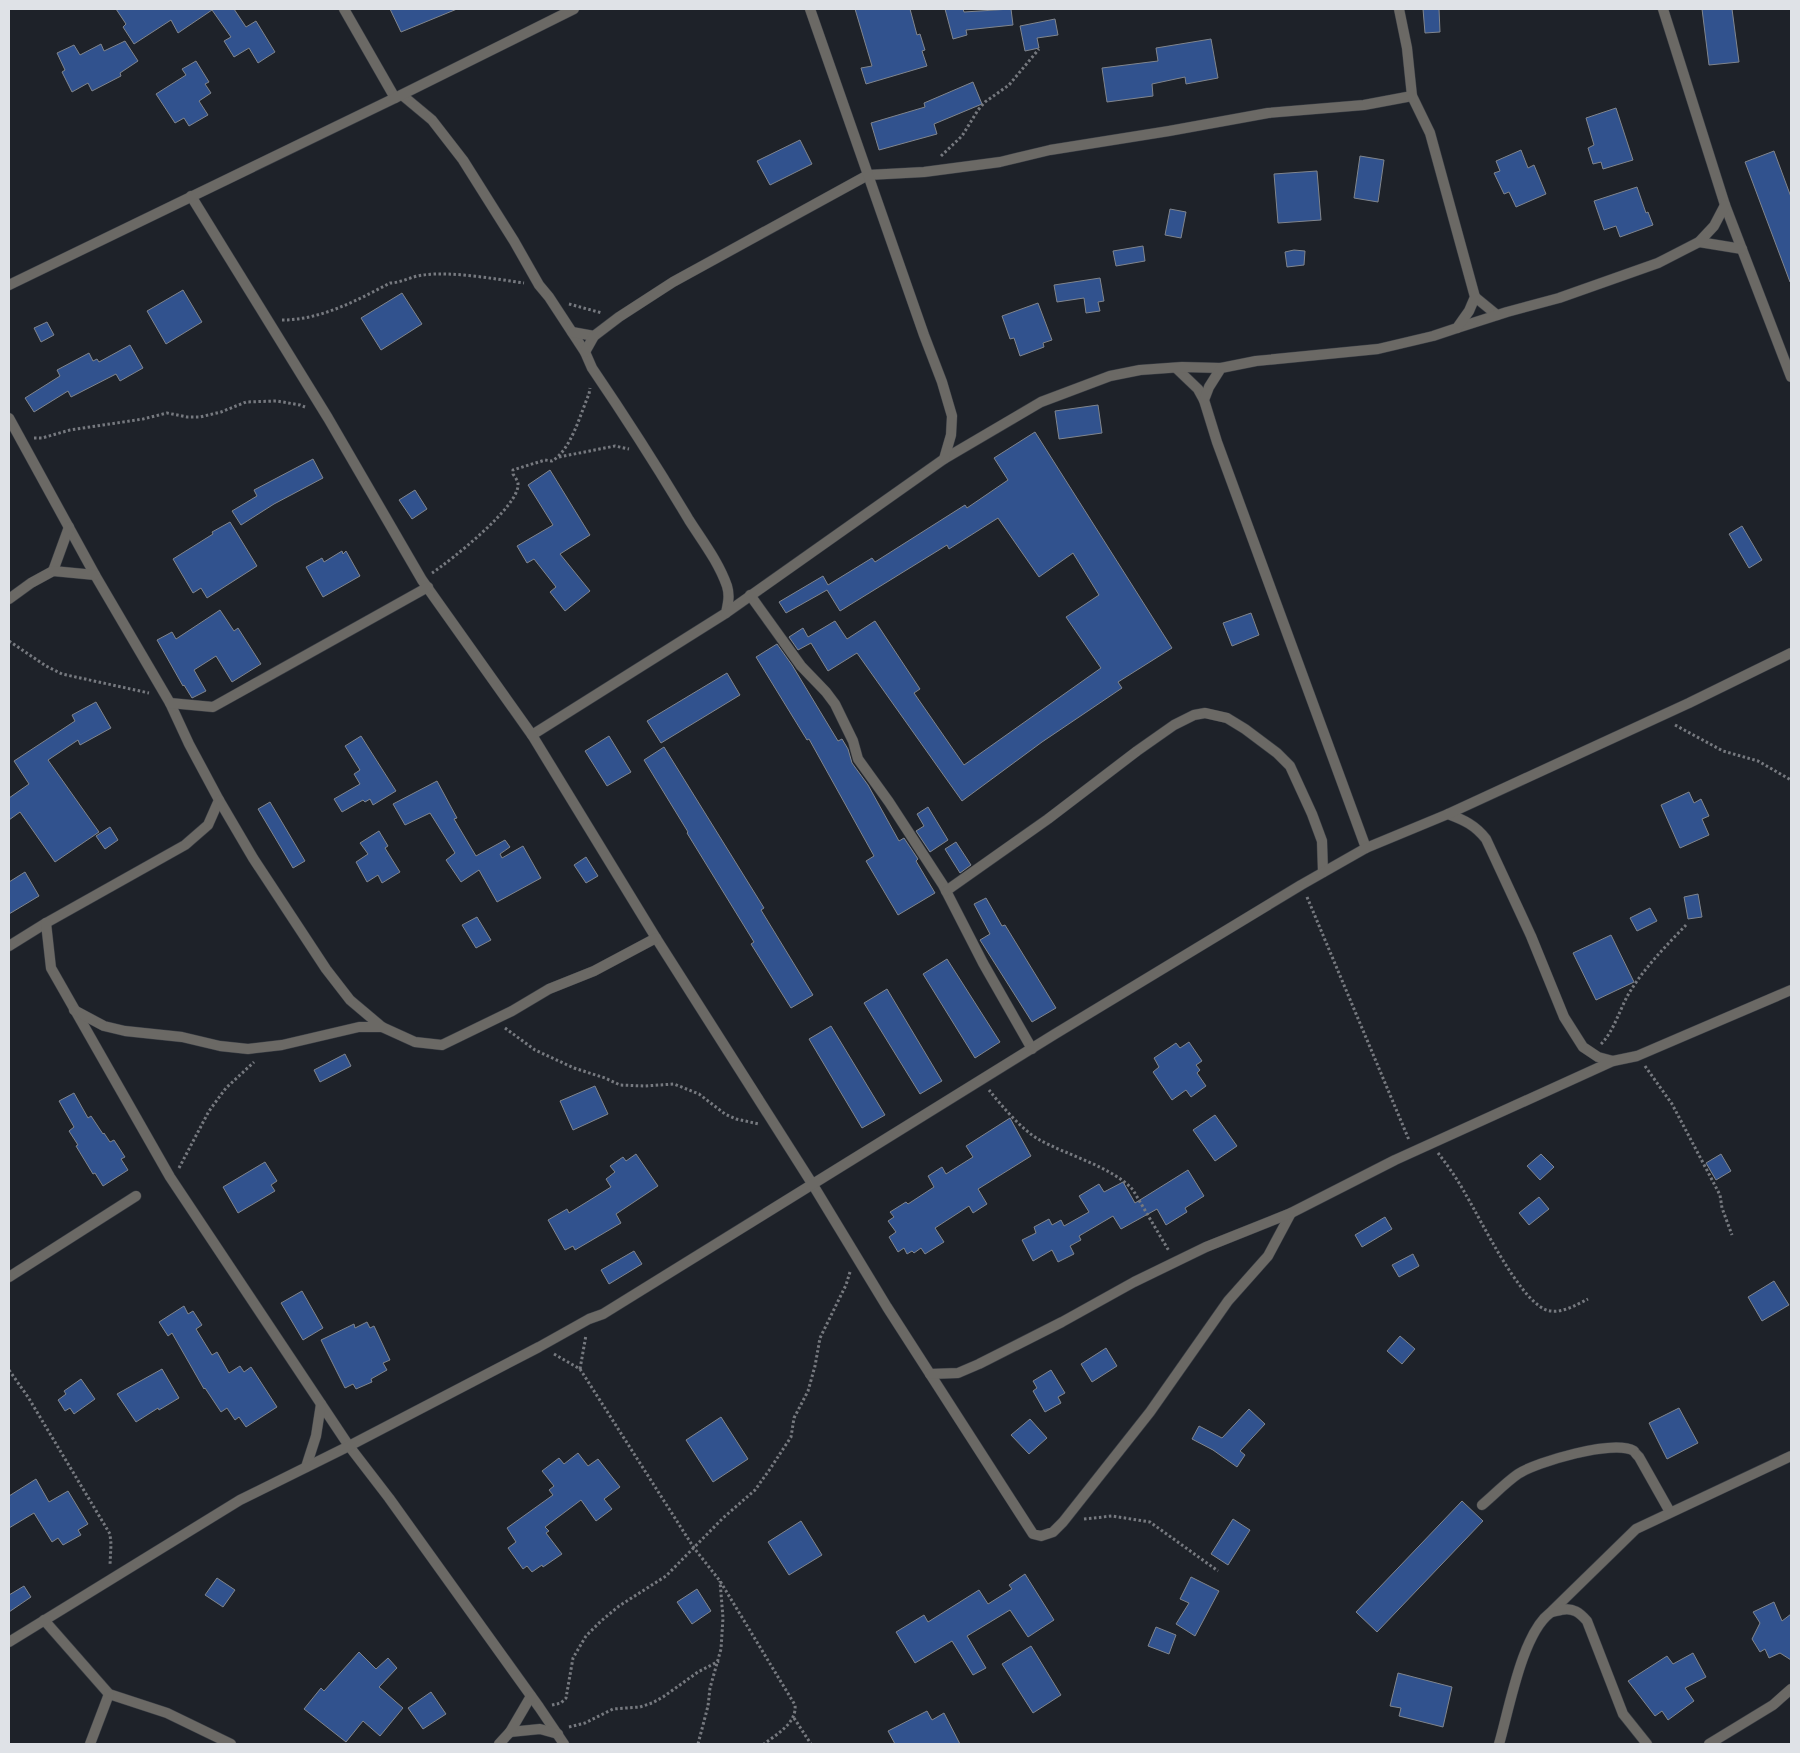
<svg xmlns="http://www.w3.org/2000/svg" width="1800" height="1753" font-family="Ubuntu,sans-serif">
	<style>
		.building { fill: #31528e; stroke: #80858d }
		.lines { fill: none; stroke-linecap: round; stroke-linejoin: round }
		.service-casing { stroke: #393d44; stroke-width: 11 }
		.minor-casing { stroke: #393d44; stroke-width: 11 }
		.path { stroke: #76797f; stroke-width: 3; stroke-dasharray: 2.5 2.5; stroke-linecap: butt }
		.service { stroke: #6b6965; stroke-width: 10 }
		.minor { stroke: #6b6965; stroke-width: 10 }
	</style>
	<rect width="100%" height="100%" fill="#1e2229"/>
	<g class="building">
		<path d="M116,9H234L246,27L256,21L275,52L258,63L249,48L234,57L224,41L231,37L212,10L178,33L171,20L134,44L123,27L126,24Z"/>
		<path d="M390,9H457L401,32Z"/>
		<path d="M855,9H910L917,35L920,34L925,50L922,51L927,66L866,84L861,68L872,66Z"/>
		<path d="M945,9H963L964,12L1011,9L1013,25L966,30L967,35L953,39Z"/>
		<path d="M1423,9H1439L1440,32L1425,33Z"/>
		<path d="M1702,9H1732L1739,62L1709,65Z"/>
		<path d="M1055,19L1058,35L1037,38L1039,48L1025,51L1020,26Z"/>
		<path d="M1211,39L1218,78L1186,84L1185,77L1152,84L1153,96L1107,102L1102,68L1158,61L1156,48Z"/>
		<path d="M125,41L138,61L120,73L121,76L92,91L88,83L72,92L62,72L65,70L57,53L74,45L80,55L101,44L104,51Z"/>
		<path d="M196,61L209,82L205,84L211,93L199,101L208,115L189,126L184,118L175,123L156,94L186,75L182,69Z"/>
		<path d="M973,82L982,104L934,124L937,134L879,150L871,123L925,107L924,103Z"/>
		<path d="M1616,108L1633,160L1603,169L1601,162L1593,164L1588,148L1594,145L1586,118Z"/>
		<path d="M800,140L812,164L770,185L757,161Z"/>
		<path d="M1521,150L1528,168L1534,165L1546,194L1516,207L1509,192L1504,194L1494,173L1500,171L1496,161Z"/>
		<path d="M1774,151L1791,197V282H1790L1745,162Z"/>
		<path d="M1360,156L1384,160L1378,202L1354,198Z"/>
		<path d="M1317,171L1321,220L1278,223L1274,174Z"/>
		<path d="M1637,187L1646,213L1648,212L1653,225L1620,237L1616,226L1604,230L1594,201Z"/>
		<path d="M1170,209L1186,212L1181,238L1165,235Z"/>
		<path d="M1143,246L1145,261L1116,266L1113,251Z"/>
		<path d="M1294,250L1305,251L1304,265L1287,267L1285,252Z"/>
		<path d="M1100,278L1104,301L1098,302L1100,311L1086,313L1084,298L1057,302L1054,285Z"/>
		<path d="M183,290L202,322L166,344L147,311Z"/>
		<path d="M402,293L422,324L381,350L361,318Z"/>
		<path d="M1038,303L1052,340L1043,343L1044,347L1020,356L1014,338L1010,339L1002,316Z"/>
		<path d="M47,322L54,335L41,342L34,328Z"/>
		<path d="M130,345L143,368L120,381L116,374L71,397L68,391L34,412L25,398L60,376L57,370L89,353L93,361L97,359L99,362Z"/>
		<path d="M1098,405L1102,433L1059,439L1055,411Z"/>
		<path d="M1035,432L1172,648L1118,682L1122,688L1042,742L962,801L857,653L828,671L811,643L798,650L789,637L803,628L808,637L835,621L847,639L875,621L920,689L914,693L964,765L1101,668L1066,617L1099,595L1073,553L1039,577L998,518L949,549L947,545L840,611L827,590L786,613L779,602L823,576L828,585L872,558L875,562L965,505L967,508L1008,480L994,458Z"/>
		<path d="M313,459L323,478L274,504L241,525L232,511L257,496L254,490Z"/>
		<path d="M550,470L590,535L560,554L590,591L565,611L550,592L556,587L534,559L527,563L517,546L553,525L528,485Z"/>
		<path d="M415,490L427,509L412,519L399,500Z"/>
		<path d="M230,522L257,566L207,598L201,588L193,593L173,559L213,534L212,532Z"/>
		<path d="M1742,526L1762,560L1749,568L1729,534Z"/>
		<path d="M342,551L343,554L346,551L360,576L323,597L306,567L322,558L324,562Z"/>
		<path d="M220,610L234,631L238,628L261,664L232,682L216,656L194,670L206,691L192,698L184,685L183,686L157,640L172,632L176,639Z"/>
		<path d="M1251,613L1259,635L1232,646L1223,623Z"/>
		<path d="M777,644L792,665L838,741L842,739L848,749L852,763L868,785L899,841L904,838L918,859L916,861L935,893L898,915L866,861L874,856L809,739L807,740L756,657Z"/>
		<path d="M727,673L740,695L661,743L647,721Z"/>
		<path d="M96,702L111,728L80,745L78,740L48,760L99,832L55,862L20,812L9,820V798L29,784L14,761L75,721L72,715Z"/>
		<path d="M361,736L396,791L373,805L370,799L365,802L363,800L342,812L334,799L360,784L354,774L360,770L345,746Z"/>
		<path d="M609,736L631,772L607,786L585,751Z"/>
		<path d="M664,747L764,908L761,910L813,995L791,1008L751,944L754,942L687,833L688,832L644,760Z"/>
		<path d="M437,781L457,818L454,819L476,856L505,840L510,847L500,854L502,858L523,846L541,878L497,902L479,870L461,882L446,860L455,853L430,813L405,825L393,804Z"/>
		<path d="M1689,792L1694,803L1701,799L1709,816L1702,819L1709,835L1680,848L1661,805Z"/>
		<path d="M270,802L305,861L293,868L258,809Z"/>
		<path d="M928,807L948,840L930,852L916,831L924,826L917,814Z"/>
		<path d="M110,827L118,840L105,849L96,836Z"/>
		<path d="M379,831L388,846L385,848L400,872L382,883L378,875L367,882L356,862L368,854L360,843Z"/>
		<path d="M956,842L971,865L960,873L945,849Z"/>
		<path d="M586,857L598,876L586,883L574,865Z"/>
		<path d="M25,872L39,896L9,914V882Z"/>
		<path d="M1698,894L1702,917L1688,919L1684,897Z"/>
		<path d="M986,898L1002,926L1005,925L1056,1008L1032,1022L980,940L990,934L974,904Z"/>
		<path d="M1650,908L1657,921L1637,931L1630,918Z"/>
		<path d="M477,917L491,940L476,948L462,925Z"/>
		<path d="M1611,935L1634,982L1596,1000L1573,953Z"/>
		<path d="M947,959L1000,1042L975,1058L923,974Z"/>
		<path d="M887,989L942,1081L920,1094L864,1003Z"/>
		<path d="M831,1026L885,1115L862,1128L809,1039Z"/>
		<path d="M1189,1042L1202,1061L1196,1065L1200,1070L1197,1073L1206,1086L1191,1097L1186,1090L1172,1100L1153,1072L1159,1067L1154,1058L1176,1043L1180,1048Z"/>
		<path d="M345,1054L351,1066L320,1082L314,1070Z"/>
		<path d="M595,1086L608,1114L573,1130L560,1101Z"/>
		<path d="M74,1093L88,1118L91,1116L103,1134L104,1133L110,1142L114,1140L125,1157L121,1159L128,1170L103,1186L95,1173L93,1174L76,1146L78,1145L69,1131L74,1127L59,1101Z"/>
		<path d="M1215,1115L1237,1146L1215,1161L1193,1130Z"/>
		<path d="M1010,1118L1031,1156L978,1189L987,1204L973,1213L969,1206L935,1228L944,1242L925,1254L921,1248L914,1253L912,1251L907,1254L904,1248L898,1252L889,1237L896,1232L888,1221L894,1217L890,1212L906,1202L908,1204L934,1187L928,1176L942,1167L946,1174L973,1157L966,1146Z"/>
		<path d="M636,1154L658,1186L616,1214L621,1223L575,1250L573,1246L565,1250L548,1220L567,1209L569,1213L611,1187L606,1179L615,1172L610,1166L623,1157L626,1161Z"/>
		<path d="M1541,1154L1554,1167L1540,1180L1527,1166Z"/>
		<path d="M1721,1154L1731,1171L1716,1180L1706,1163Z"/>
		<path d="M265,1162L277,1181L271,1185L275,1191L238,1213L223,1187Z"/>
		<path d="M1188,1170L1204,1196L1185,1208L1187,1212L1166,1225L1157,1209L1121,1229L1113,1216L1079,1236L1081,1240L1070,1246L1074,1254L1058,1262L1052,1250L1033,1261L1022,1240L1036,1233L1034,1227L1049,1219L1052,1225L1061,1220L1064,1226L1089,1212L1079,1196L1099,1184L1104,1192L1123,1182L1135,1203Z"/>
		<path d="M1539,1197L1549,1209L1529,1225L1519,1213Z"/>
		<path d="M1385,1217L1392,1229L1362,1247L1355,1235Z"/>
		<path d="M634,1251L642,1264L609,1284L601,1270Z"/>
		<path d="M1413,1254L1419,1266L1399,1277L1392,1265Z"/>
		<path d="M1774,1281L1789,1305L1762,1321L1748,1297Z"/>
		<path d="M302,1291L323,1328L303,1340L281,1303Z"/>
		<path d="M184,1306L188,1314L193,1311L202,1325L196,1329L212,1355L217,1352L229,1373L240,1366L244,1372L251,1367L277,1407L246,1427L239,1417L235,1420L227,1408L221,1412L205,1388L204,1389L172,1333L168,1336L159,1322Z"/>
		<path d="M367,1322L370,1328L374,1326L390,1360L383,1363L387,1370L371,1379L372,1382L356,1389L353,1384L345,1388L321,1340L354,1324L355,1328Z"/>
		<path d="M1400,1336L1415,1349L1402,1364L1387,1351Z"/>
		<path d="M1106,1348L1117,1366L1092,1382L1081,1364Z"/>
		<path d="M162,1369L179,1398L159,1410L158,1408L136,1422L117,1394Z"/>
		<path d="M1051,1370L1065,1393L1058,1397L1061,1403L1045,1412L1033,1391L1037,1388L1033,1381Z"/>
		<path d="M81,1379L95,1399L74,1414L70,1408L65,1411L58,1400L66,1394L64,1391Z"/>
		<path d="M1679,1408L1698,1443L1667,1459L1649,1423Z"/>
		<path d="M1249,1409L1265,1424L1240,1451L1245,1455L1237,1467L1213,1450L1192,1439L1199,1426L1222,1438Z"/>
		<path d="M721,1417L748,1459L713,1482L686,1440Z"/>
		<path d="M1030,1419L1047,1438L1029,1454L1011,1435Z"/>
		<path d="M578,1453L588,1466L598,1459L620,1487L604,1499L612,1509L596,1521L581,1500L545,1527L549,1531L546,1533L562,1554L543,1567L542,1565L532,1572L527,1566L523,1569L508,1548L516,1542L507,1528L553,1495L549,1490L554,1486L542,1471L559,1458L564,1464Z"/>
		<path d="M36,1479L49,1502L68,1491L88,1524L78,1530L81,1535L63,1545L58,1538L52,1542L34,1513L9,1528V1496Z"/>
		<path d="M1462,1501L1483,1521L1377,1632L1356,1612Z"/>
		<path d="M1233,1519L1250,1530L1228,1565L1211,1554Z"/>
		<path d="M801,1521L822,1555L789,1575L768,1542Z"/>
		<path d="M1025,1574L1054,1620L1028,1637L1010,1610L967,1636L986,1668L973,1675L952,1641L915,1663L896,1632L924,1615L928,1622L979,1590L988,1604L1012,1589L1009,1585Z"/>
		<path d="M1191,1577L1219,1591L1195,1636L1176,1624L1189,1603L1180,1599Z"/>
		<path d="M217,1578L235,1590L223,1607L205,1595Z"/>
		<path d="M24,1586L31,1597L9,1612V1595Z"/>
		<path d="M697,1589L711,1611L692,1624L677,1602Z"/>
		<path d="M1774,1602L1782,1621L1791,1614V1660L1780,1653L1769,1658L1765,1649L1760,1652L1752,1639L1760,1623L1753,1612Z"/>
		<path d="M1156,1627L1176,1635L1169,1654L1148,1646Z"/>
		<path d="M1031,1646L1061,1695L1033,1713L1002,1664Z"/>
		<path d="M359,1652L376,1669L388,1658L397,1668L379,1687L403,1708L380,1736L363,1721L346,1742L304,1709L321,1688L324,1691Z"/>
		<path d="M1693,1653L1706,1677L1685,1688L1694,1701L1668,1720L1662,1711L1655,1716L1628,1681L1667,1656L1673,1664Z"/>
		<path d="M1398,1673L1452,1687L1443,1727L1399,1716L1401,1708L1390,1706Z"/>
		<path d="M431,1692L446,1714L423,1729L408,1708Z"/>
		<path d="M927,1711L932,1720L944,1713L960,1744H895L888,1731Z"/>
	</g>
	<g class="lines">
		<defs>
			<g id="service">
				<path d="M750,595L801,666L826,692L835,704L853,741L858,759L889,802L943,885L983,963L1032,1049"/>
				<path d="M946,891L1048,819L1137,751L1174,725L1194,715L1205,713L1227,718L1245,729L1277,753L1290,766L1312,814L1322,841L1323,872"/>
				<path d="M1482,1505C1494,1495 1505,1483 1518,1474C1536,1462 1614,1439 1634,1451C1634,1452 1638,1456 1639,1457L1670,1512"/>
			</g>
			<g id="minor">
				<path d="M344,9L395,98"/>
				<path d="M1663,9L1725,205L1791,377"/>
				<path d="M402,95L432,120L463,160L514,241L539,285L549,297L585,352L592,368C626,418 658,468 689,520C703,542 718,561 727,586C730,596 728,603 726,613L532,735"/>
				<path d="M191,196L328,418L422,580L532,735L656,938L813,1185L887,1307L1033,1534L1041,1536L1053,1532L1063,1522L1150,1412L1228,1301L1268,1256L1291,1213"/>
				<path d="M1699,242L1742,249"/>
				<path d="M9,285L395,98L574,9"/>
				<path d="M1475,297L1497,315"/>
				<path d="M1457,328L1507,312L1559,298L1658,263L1699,242L1714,226L1725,205"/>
				<path d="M572,332L594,336"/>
				<path d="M585,352L594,336L619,317L673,282L868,175L924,172L1000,162L1050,150L1169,131L1268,113L1364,105L1412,96"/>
				<path d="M1176,368L1198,389L1204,400"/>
				<path d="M9,418L95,575L170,703L189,744L219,800L208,825L185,845L46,923L9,946"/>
				<path d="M944,459L1041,402L1110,376L1140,370L1182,367L1221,368"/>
				<path d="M53,571L69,527"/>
				<path d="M9,599L31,583L53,571L95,575"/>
				<path d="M726,613L944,459L951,435L952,416L942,382L924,335L810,9"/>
				<path d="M170,703L213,707L428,587"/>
				<path d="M219,800L253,858L326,969L350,1000L382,1027"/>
				<path d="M1448,814C1464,820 1475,825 1486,839L1531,936L1564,1017L1583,1047L1598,1057L1613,1061"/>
				<path d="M1366,848L1217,442L1204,400L1209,387L1221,368L1256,361L1378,349L1433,336L1457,328L1469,311L1475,297L1430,133L1412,96L1407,48L1399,9"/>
				<path d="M46,923L51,968L170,1177L349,1446L389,1498L539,1707L564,1744"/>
				<path d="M74,1010L104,1026L125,1031L182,1037L220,1046L248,1049L282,1045L359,1027H382L415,1042L442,1045L512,1011L549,989L594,971L656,938"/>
				<path d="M9,1277L136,1196"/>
				<path d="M930,1374L958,1373L979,1364L1062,1322L1134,1282L1206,1247L1291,1213L1395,1160L1613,1061L1637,1056L1791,990"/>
				<path d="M306,1467L316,1436L321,1404"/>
				<path d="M1552,1611L1636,1529L1791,1456"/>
				<path d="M44,1620L109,1694L167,1713L231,1744"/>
				<path d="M9,1642L240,1500L349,1446L539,1347L589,1319L603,1314L1055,1034L1301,885L1366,848L1448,814L1689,703L1791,653"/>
				<path d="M510,1732L540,1729L558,1734"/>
				<path d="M90,1744L109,1694"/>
				<path d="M499,1744L510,1732L531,1696"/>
				<path d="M1499,1744C1509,1710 1522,1634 1550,1613C1553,1611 1558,1611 1561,1610C1573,1607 1580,1613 1587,1621L1623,1714L1647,1744"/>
				<path d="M1709,1744L1773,1705L1791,1689"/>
			</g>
		</defs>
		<use href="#service" class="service-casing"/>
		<use href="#minor" class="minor-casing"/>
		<g class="path">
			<path d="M941,156L962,136L978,110L985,102L1009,85L1039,49"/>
			<path d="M569,304L602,313"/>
			<path d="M282,320C320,320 356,301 390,283C401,283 412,276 423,275C452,271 495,279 524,283"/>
			<path d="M34,438H42L70,430L143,419L167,413L187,417H200L221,412L246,402L277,401L300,405L305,407"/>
			<path d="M559,457L615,446L629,449"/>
			<path d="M432,573C450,561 520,506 518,484C518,481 515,477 513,474V470L545,460L552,461C571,450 580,415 589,394L590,388"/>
			<path d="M9,641L46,666L62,674L149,693"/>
			<path d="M1675,725L1723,751L1758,761L1791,780"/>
			<path d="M1307,897L1409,1140"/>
			<path d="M505,1028L535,1050L574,1068L605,1078L620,1085L644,1086L674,1084L699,1094L725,1114L736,1119L759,1124"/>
			<path d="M1601,1044C1615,1030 1620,1007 1631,990C1646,966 1666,946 1686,925"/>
			<path d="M1645,1066L1672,1104L1720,1195L1722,1208L1732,1235"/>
			<path d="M989,1090C1001,1105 1021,1129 1038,1139C1066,1155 1113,1167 1133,1190L1169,1251"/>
			<path d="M1438,1153C1448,1166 1458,1180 1466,1195C1482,1222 1517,1295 1544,1309C1558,1316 1576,1305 1588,1299"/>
			<path d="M179,1168L209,1111L226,1088L254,1062"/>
			<path d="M554,1354L580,1369L694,1548L720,1581L795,1705C797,1723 777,1734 764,1744"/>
			<path d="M580,1369L586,1335"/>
			<path d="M9,1370L28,1397L110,1534L111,1544L110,1565"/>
			<path d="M1084,1519L1112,1516L1150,1522L1218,1571"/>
			<path d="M552,1705L561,1703L566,1698L573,1658L586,1636L601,1621L619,1606L666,1576L723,1518L755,1490L770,1469L791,1437L794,1418L808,1391L815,1366L820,1338L846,1285L850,1272"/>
			<path d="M794,1718L811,1744"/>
			<path d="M569,1727L585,1723L613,1709L640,1707L652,1703L663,1697L698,1672L719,1661"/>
			<path d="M698,1744L708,1706L710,1688L721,1649L723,1618L720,1581"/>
		</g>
		<use href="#service" class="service"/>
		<use href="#minor" class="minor"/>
	</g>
	<rect width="1800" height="1753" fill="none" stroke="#dfe2e7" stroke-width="20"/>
</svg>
